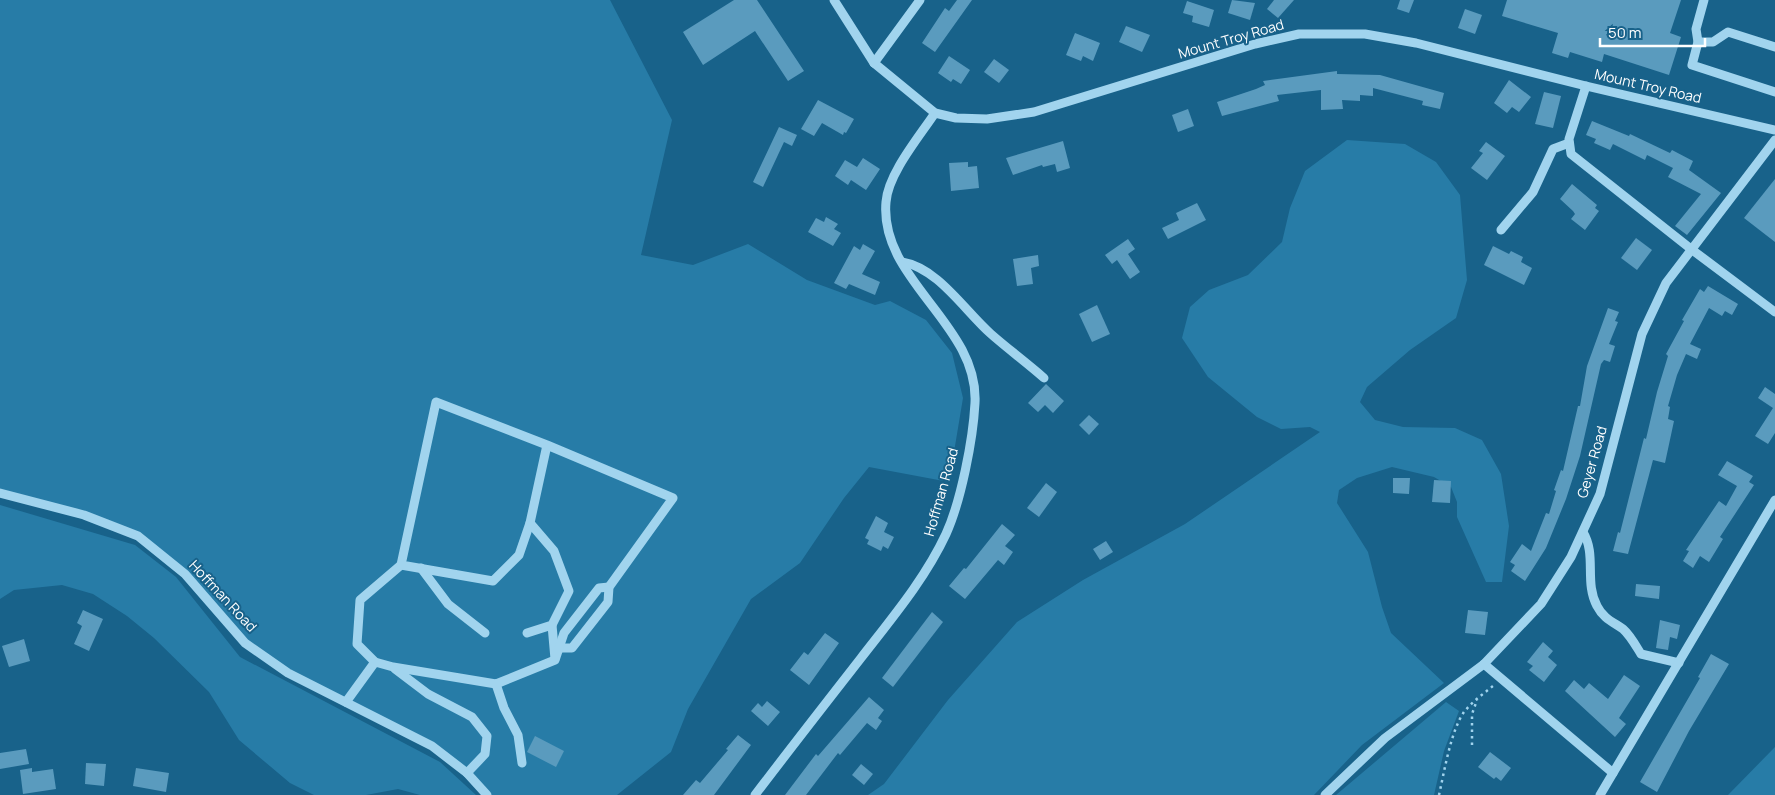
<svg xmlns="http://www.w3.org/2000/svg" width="1775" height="795" font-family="Manrope,sans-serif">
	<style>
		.green { fill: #277ca7 }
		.building { fill: #5a9bbe }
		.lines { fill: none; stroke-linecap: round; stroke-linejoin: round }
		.path { stroke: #a1d4ee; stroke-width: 2.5; stroke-dasharray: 2.5 4; stroke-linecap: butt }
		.minor { stroke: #a1d4ee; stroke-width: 9 }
		.labels { text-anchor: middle; stroke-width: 4; stroke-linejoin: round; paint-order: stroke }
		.street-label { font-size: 14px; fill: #fff; stroke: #18628a }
	</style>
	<rect width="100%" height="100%" fill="#18628a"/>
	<g class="green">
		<path d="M0,0H610L672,120L641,255L693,265L748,244L807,280L875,305L890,301L926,320L952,353L963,398L949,482L869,467L844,498L800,563L751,599L688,709L671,752L617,795H487L432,746L288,673L245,643L212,604L138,536L0,493Z"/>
		<path d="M1347,140L1405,144L1436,162L1460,195L1467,280L1456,318L1410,350L1367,387L1360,402L1375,420L1403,427L1455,428L1482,440L1501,474L1509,526L1502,582H1486L1457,517V502L1451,487L1434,477L1392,467L1357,478L1339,490L1337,503L1368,552L1382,607L1391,633L1444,683L1362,745L1314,795H868L884,784L948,700L1017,622L1083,580L1185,524L1320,432L1310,427L1281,429L1257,417L1208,377L1182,338L1190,307L1209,290L1248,275L1282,242L1290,208L1305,171Z"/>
		<path d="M0,505L135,545L176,577L240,657L440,762L476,795H420L398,789L366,795H314L290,783L239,740L209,692L154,638L127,616L93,594L62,585L14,590L0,599Z"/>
		<path d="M1446,702L1459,711L1444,751L1434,795H1336Z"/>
		<path d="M1775,747V795H1728Z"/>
	</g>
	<g class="building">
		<path d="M734,0H757L804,71L788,81L755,31L703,65L683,32Z"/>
		<path d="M957,0H972L935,52L922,43L945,8L949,11Z"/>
		<path d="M1232,0L1255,3L1250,20L1228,13Z"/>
		<path d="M1274,0H1294L1278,18L1267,9Z"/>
		<path d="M1400,0H1414L1409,13L1397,9Z"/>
		<path d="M1507,0H1681L1670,33L1681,37L1669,75L1604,54L1602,62L1570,52L1568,58L1552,53L1558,33L1502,16Z"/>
		<path d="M1187,1L1214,10L1209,27L1192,22L1193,16L1183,13Z"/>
		<path d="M1465,9L1482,15L1475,34L1458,28Z"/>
		<path d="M1126,26L1150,35L1142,52L1119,42Z"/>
		<path d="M1075,33L1100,43L1093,61L1083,56L1081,61L1066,55Z"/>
		<path d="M949,56L970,70L961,84L953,79L951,82L938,73Z"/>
		<path d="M994,59L1009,70L999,83L984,72Z"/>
		<path d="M1337,71V74L1380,75L1444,93L1440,109L1422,105L1423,101L1373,88V96L1360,95V101L1342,100L1343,109L1321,110V90L1277,95L1279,101L1222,116L1217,102L1256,89L1265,85L1263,81Z"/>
		<path d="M1509,80L1531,97L1519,112L1512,107L1507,113L1494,103Z"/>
		<path d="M1544,92L1561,96L1553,128L1535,124Z"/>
		<path d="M818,100L854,119L846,133L844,132L843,135L822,123L814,136L801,129Z"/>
		<path d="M1188,109L1194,126L1178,132L1172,115Z"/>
		<path d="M1592,121L1629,136L1630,134L1670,153L1672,150L1693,161L1689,170L1721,193L1687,235L1675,226L1701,194L1668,177L1673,168L1647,155L1645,160L1613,144L1610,150L1594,143L1596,139L1586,135Z"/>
		<path d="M779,127L797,135L792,146L784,142L763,187L753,182Z"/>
		<path d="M1063,141L1070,168L1057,172L1055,164L1043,167L1042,165L1013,175L1006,158Z"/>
		<path d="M1486,142L1505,156L1487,180L1471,168L1483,153L1479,151Z"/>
		<path d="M863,158L880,169L866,190L851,180L848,185L835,176L845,160L857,167Z"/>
		<path d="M968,162V167L977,166L979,188L951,191L949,163Z"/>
		<path d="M1775,179V242L1744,218Z"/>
		<path d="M1572,184L1597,205L1595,208L1599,211L1585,230L1571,219L1575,214L1573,211L1560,199Z"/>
		<path d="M1197,203L1206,220L1168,239L1162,228L1179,220L1176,213Z"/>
		<path d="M826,217L838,224L834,229L841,233L833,246L808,232L816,218L824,222Z"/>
		<path d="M1636,238L1652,250L1637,270L1621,258Z"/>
		<path d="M1128,239L1135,249L1128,254L1140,272L1130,279L1117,260L1112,264L1105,255Z"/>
		<path d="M863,244L875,251L862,274L880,282L875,295L849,284L846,289L834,283L854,246L860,250Z"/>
		<path d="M1493,246L1509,254L1511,251L1523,257L1521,262L1532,268L1524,285L1484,265Z"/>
		<path d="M1038,255L1039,266L1031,268L1033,284L1017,286L1013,259Z"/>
		<path d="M1708,286L1738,304L1732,315L1725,311L1722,316L1709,308L1690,344L1701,349L1697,359L1686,354L1677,375L1668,406L1670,407L1668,419L1674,421L1665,463L1653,460L1628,554L1613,551L1618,532L1620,533L1644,438L1646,439L1657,392L1668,356L1666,354L1684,321L1682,320L1700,289L1704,292Z"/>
		<path d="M1097,305L1110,334L1092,342L1079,314Z"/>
		<path d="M1608,308L1619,312L1615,321L1618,322L1609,344L1615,346L1610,362L1604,360L1601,364L1580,456L1566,499L1546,548L1525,581L1511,571L1515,565L1510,562L1522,544L1531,551L1546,513L1549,514L1556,491L1554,490L1561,470L1563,471L1578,406H1580L1587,366Z"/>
		<path d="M1046,384L1064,401L1053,413L1045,405L1038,412L1028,403Z"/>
		<path d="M1765,387L1775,394V433L1768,444L1755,436L1773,408L1758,398Z"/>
		<path d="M1089,415L1099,424L1089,435L1079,425Z"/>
		<path d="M1727,461L1753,476L1749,482L1754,485L1720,537L1723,539L1709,562L1700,556L1693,568L1683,561L1689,551L1686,550L1719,501L1726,506L1737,486L1718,475Z"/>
		<path d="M1393,478H1410L1409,494L1393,493Z"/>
		<path d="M1434,480L1451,481L1450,503L1432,502Z"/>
		<path d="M1046,483L1057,492L1039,517L1027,508Z"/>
		<path d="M876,516L888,523L884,532L894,537L888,549L883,546L881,551L867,544L869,540L865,538Z"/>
		<path d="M1002,524L1015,535L1005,546L1013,552L1004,565L998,560L965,599L949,586L964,568L966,569Z"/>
		<path d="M1106,541L1113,552L1100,560L1093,549Z"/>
		<path d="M1636,584L1660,586L1659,599L1635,596Z"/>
		<path d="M83,610L103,619L89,651L74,644L82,626L77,623Z"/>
		<path d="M1468,610L1488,612L1485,635L1465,633Z"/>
		<path d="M932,612L943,622L893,687L882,678Z"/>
		<path d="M1660,620L1680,625L1677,639L1670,637L1668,650L1656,648Z"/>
		<path d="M825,633L839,643L809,685L790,670L804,652L808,655Z"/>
		<path d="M24,639L30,661L9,667L2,646Z"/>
		<path d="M1543,642L1553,651L1548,657L1557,665L1544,682L1529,670L1533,666L1527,662Z"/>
		<path d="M1711,654L1729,664L1689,731L1657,792L1640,782L1700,678L1698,677Z"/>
		<path d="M1624,675L1640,686L1619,718L1626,724L1615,737L1565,691L1574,680L1584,689L1589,683L1608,699Z"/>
		<path d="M869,697L884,710L878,718L882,721L876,730L867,723L840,755L838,753L806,795H785L816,754L818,756Z"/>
		<path d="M767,701L780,712L768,726L751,711L758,703L762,707Z"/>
		<path d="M738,735L751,745L714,795H683L696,780L700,783L728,750L726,749Z"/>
		<path d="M535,736L564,751L556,767L527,752Z"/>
		<path d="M26,749L29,764L0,769V753Z"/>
		<path d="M1490,752L1511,768L1501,781L1496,777L1494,779L1478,767Z"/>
		<path d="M86,763L106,764L104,786L85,784Z"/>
		<path d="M861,764L873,774L864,785L852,775Z"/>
		<path d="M32,768V772L53,769L56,789L23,794L20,770Z"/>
		<path d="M136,768L169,773L166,792L133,786Z"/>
	</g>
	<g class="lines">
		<g class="path">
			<path d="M1472,745V714L1477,700"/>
			<path d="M1439,795C1444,773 1451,730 1464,712C1472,702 1483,694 1493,686"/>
		</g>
		<g class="minor">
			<path d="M834,0L874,63L935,113L956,118L987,119L1034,112L1255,44L1299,34H1365L1416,43L1586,86L1775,130"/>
			<path d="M1704,0L1696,29L1698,42L1692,65L1775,92"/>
			<path d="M1698,42H1713L1728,32L1775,47"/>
			<path d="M874,63L920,0"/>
			<path d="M1586,86L1569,139L1571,154L1691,249L1775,312"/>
			<path d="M1501,230L1533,192L1553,149L1569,143"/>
			<path d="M902,262C938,268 964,310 991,334C1008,349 1027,363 1044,378"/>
			<path d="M547,445L530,523L519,555L493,581L401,565L436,402L547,445L673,498L609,587L608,602L572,648H561"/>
			<path d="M0,493L84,515L138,536L185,574L245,643L288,673L432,746L467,773L487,795"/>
			<path d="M1583,532C1597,555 1584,582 1597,606C1603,618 1613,622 1623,629C1630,635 1636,646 1641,654L1679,663"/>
			<path d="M421,568L448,604L485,633"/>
			<path d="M552,625L555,659"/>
			<path d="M527,633L552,625L569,591L554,551L530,523"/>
			<path d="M375,662L357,644L360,600L401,565"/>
			<path d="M1484,664L1613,773"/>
			<path d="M395,669L428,694L472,717L487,736L485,754L467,773"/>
			<path d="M496,684L504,708L518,735L522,763"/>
			<path d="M346,702L375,662L393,667L496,684L555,660L564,633L599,588L609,587"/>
			<path d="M755,795C790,749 826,703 861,658C892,618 925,579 946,534C961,501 973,440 975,403C979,324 879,280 886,202C888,174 919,137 935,113"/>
			<path d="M1325,795L1385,738L1484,664L1541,604L1571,557L1600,494L1642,334L1666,283L1775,140"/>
			<path d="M1600,795L1775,500"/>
		</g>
	</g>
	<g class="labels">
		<g class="street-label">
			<text transform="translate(1231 39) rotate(-16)" y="5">Mount Troy Road</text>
			<text transform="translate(1648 86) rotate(13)" y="5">Mount Troy Road</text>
			<text transform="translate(1592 462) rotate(-74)" y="5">Geyer Road</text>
			<text transform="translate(941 492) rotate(-74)" y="5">Hoffman Road</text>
			<text transform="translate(223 596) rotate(47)" y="5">Hoffman Road</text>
		</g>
	</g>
	<path d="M1600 38v8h105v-8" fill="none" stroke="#ffffff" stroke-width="2.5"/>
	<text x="1608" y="38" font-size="15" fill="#ffffff" stroke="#18628a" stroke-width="4" paint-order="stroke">50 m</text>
</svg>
